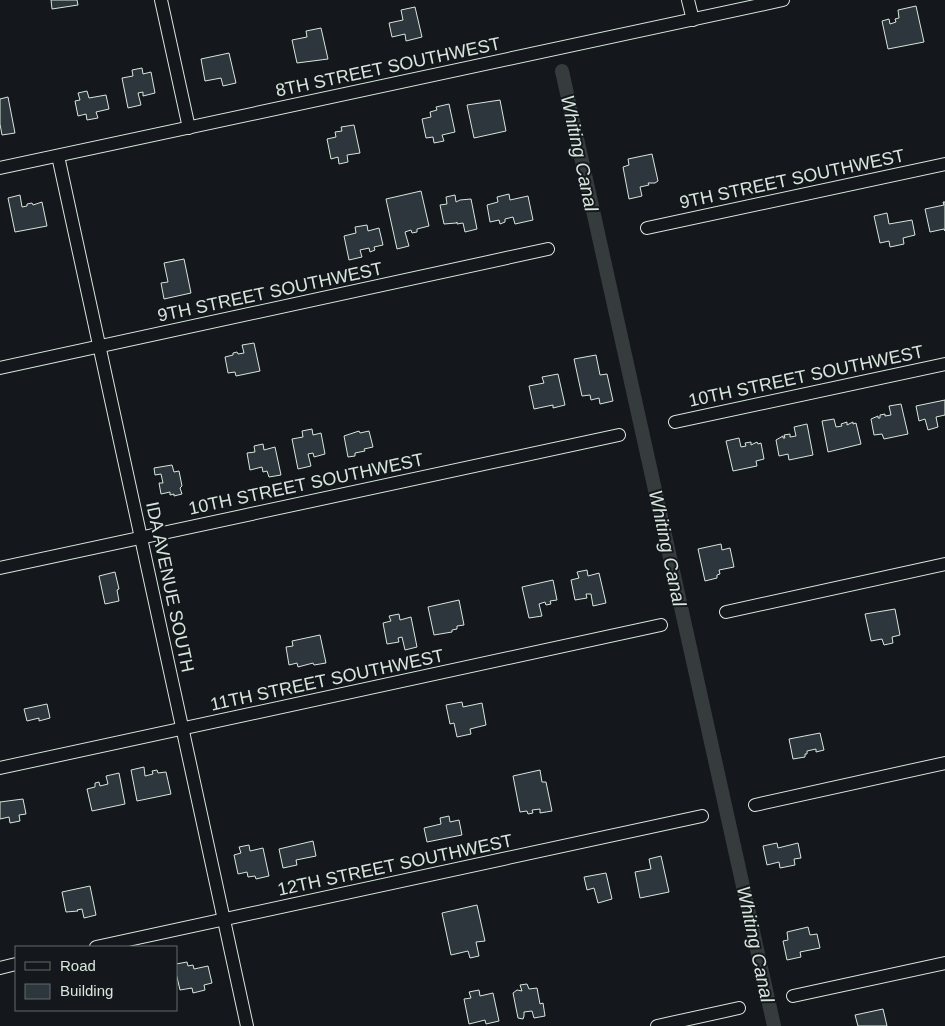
<svg xmlns="http://www.w3.org/2000/svg" width="945" height="1026" font-family="Helvetica,sans-serif">
	<style>
		.lines { fill: none; stroke-linecap: round; stroke-linejoin: round }
		.canal { stroke: #363b3e; stroke-width: 14 }
		.building { fill: #2c363c; stroke: #d8e6dc }
		.street-casing { stroke: #d8e6dc; stroke-width: 14 }
		.street { stroke: #14181c; stroke-width: 12 }
		.labels { text-anchor: middle; stroke-width: 4; stroke-linejoin: round; paint-order: stroke }
		.street-label { font-size: 18px; fill: #d8e6dc; stroke: #14181c }
		.water-label { font-size: 19px; font-style: italic; fill: #d8e6dc; stroke: #14181c }
	</style>
	<rect width="100%" height="100%" fill="#14181c"/>
	<g class="lines">
		<path class="canal" d="M562,71L774,1026"/>
	</g>
	<g class="building">
		<path d="M51,0H77L78,5L52,9Z"/>
		<path d="M916,6L924,42L888,49L882,21L889,19L890,24L896,22L895,19L899,18L898,10Z"/>
		<path d="M415,7L422,37L406,41L405,34L392,37L389,23L403,20L401,10Z"/>
		<path d="M321,28L328,59L297,63L292,40L307,37L306,31Z"/>
		<path d="M229,53L236,83L223,86L221,78L205,81L201,59Z"/>
		<path d="M142,68L143,74L151,72L155,93L143,96V92L138,93L141,105L128,108L122,78L133,76L132,70Z"/>
		<path d="M87,91L89,98L106,95L109,109L96,112L98,118L87,120L86,114L78,116L75,101L80,100L78,93Z"/>
		<path d="M8,97L15,133L2,135L0,124V99Z"/>
		<path d="M500,100L506,131L474,138L467,105Z"/>
		<path d="M449,104L455,132L442,135L444,141L434,143L433,137L426,138L422,119L431,117L430,112L437,110L436,107Z"/>
		<path d="M354,125L360,153L347,155L348,162L339,164L338,157L331,159L327,139L336,137L335,132L342,131L341,127Z"/>
		<path d="M652,154L658,181L655,183H648L649,185L640,187L642,196L629,199L623,167L629,165L628,159Z"/>
		<path d="M421,191L429,226L417,229V232L412,233L411,230L405,232L409,246L397,249L386,199Z"/>
		<path d="M509,194L510,200L528,196L533,220L515,224L513,217L505,219V222L500,224L499,220L490,222L487,205L498,202L497,197Z"/>
		<path d="M20,195L22,207L27,206V204L32,203L33,205L42,202L47,226L15,232L8,198Z"/>
		<path d="M455,195L456,202L460,200L471,199L477,229L465,232L463,223L457,224V222L456,223L444,224L440,205L447,204L446,197Z"/>
		<path d="M943,202H945V231L944,229L930,232L925,209L944,205Z"/>
		<path d="M887,213L889,224L912,220L915,235L903,238L904,244L890,247L889,241L880,243L874,216Z"/>
		<path d="M367,225L368,231L379,228L383,245L374,247L375,250L370,252L369,248L360,250L362,257L349,260L344,236L356,233L355,227Z"/>
		<path d="M184,259L191,293L164,299L161,283L168,282L164,263Z"/>
		<path d="M254,343L260,371L236,376L235,372L228,373L225,357L233,355V353L237,352L238,354L244,353L242,345Z"/>
		<path d="M596,355L600,375L607,374L613,401L600,404L599,398L591,400L590,395L582,396L574,359Z"/>
		<path d="M558,374L565,405L553,408V405L534,409L529,386L544,383L542,377Z"/>
		<path d="M945,400V415L936,417L938,427L928,430L925,419L919,421L916,406Z"/>
		<path d="M901,404L908,434L884,439L882,434L874,435L871,419L878,416V418H880V415L885,414V416L891,415L889,406Z"/>
		<path d="M834,419L836,427L842,426L841,424L847,422V425L853,422V424L856,423L861,444L828,452L822,421Z"/>
		<path d="M807,424L813,455L789,460L788,454L779,456L776,440L783,436V438H785L784,435L790,434V437L796,436L794,427Z"/>
		<path d="M312,429L313,435L321,433L325,454L314,457L313,453L308,454L311,466L298,469L292,439L303,437L302,431Z"/>
		<path d="M359,431L360,433L369,431L373,447L364,449L365,451L355,453V456L348,457L344,436Z"/>
		<path d="M739,438L741,447L746,446L745,443L751,442V445L757,442L758,444L761,443L764,459L756,461L757,466L733,471L726,441Z"/>
		<path d="M263,444L264,450L275,447L281,475L269,477L267,471L263,472L262,467L250,470L247,453L255,452L254,446Z"/>
		<path d="M172,465L174,472L179,471L182,486L180,488L182,494L174,496V494L170,495V492L161,494L159,483H163L161,474L155,475L154,468Z"/>
		<path d="M721,544L722,550L730,548L734,567L719,570L720,574L717,575V578L705,581L698,549Z"/>
		<path d="M587,570L588,576L599,573L606,603L593,606L591,594H586L587,598L575,600L571,580L579,578L577,572Z"/>
		<path d="M115,572L119,589L117,590L119,601L105,604L99,576Z"/>
		<path d="M553,580L557,600L550,601L551,604L546,605L545,602L539,604L542,616L529,618L522,587Z"/>
		<path d="M459,600L464,625L457,626V629L452,630V632L434,635L428,607Z"/>
		<path d="M895,609L900,635L892,637L893,643L884,645L882,639L871,641L865,614Z"/>
		<path d="M399,614L400,620L411,617L417,647L405,650L402,637L398,638L399,642L387,644L383,623L391,621L389,616Z"/>
		<path d="M320,635L326,663L314,665L313,663L298,667L297,663L289,665L286,647L293,646L292,641Z"/>
		<path d="M462,702L463,707L482,703L486,725L470,729L471,734L457,737L454,723L450,724L446,705Z"/>
		<path d="M47,704L50,718L39,721V718L27,721L24,709Z"/>
		<path d="M820,733L824,750L816,752V749L807,751V754H805V757L793,759L789,739Z"/>
		<path d="M144,767L145,776L153,774L152,771L157,770L158,773L166,772L171,794L137,801L131,770Z"/>
		<path d="M540,770L542,782H546L552,811L540,813V809L532,810L533,813L528,814L527,811L520,812L513,776Z"/>
		<path d="M119,773L125,804L92,811L87,789L95,787V783L99,782L100,786L108,784L106,776Z"/>
		<path d="M23,799L26,814L19,815L20,821L10,823L9,817L0,819V802Z"/>
		<path d="M449,816L450,822L459,820L462,835L427,842L424,828L441,824L440,818Z"/>
		<path d="M313,841L316,856L296,860L297,865L283,868L279,849Z"/>
		<path d="M777,843L778,848L798,843L801,858L794,859L795,865L780,868L779,862L767,865L763,846Z"/>
		<path d="M249,845L250,851L263,848L269,876L256,879L255,876L248,877L247,872L238,874L234,855L241,853L239,847Z"/>
		<path d="M661,856L669,892L640,898L635,872L651,869L649,859Z"/>
		<path d="M606,873L612,899L598,903L594,888L587,890L584,877Z"/>
		<path d="M90,886L96,915L84,918L82,909L77,910L78,911L66,912L62,892Z"/>
		<path d="M477,905L485,941L476,942L479,956L470,958L468,951L451,955L442,913Z"/>
		<path d="M808,927L810,935L817,934L820,948L800,952L801,957L787,960L783,941L788,940L787,932Z"/>
		<path d="M187,962L188,966L193,965L194,969L208,966L212,983L204,985L205,990L193,993L192,988L180,990L176,973V964Z"/>
		<path d="M527,984L529,989L537,988L540,1004L543,1003L545,1016L534,1018L532,1011L524,1012V1016L523,1019L518,1018L513,993L517,990L522,991L520,985Z"/>
		<path d="M479,990L480,996L493,993L499,1021L486,1024L485,1020L469,1024L464,999L471,998L469,992Z"/>
		<path d="M883,1009L887,1026H858L855,1015Z"/>
	</g>
	<g class="lines">
		<defs>
			<g id="street">
				<path d="M161,0L189,128"/>
				<path d="M688,0L693,20"/>
				<path d="M58,156L247,1026"/>
				<path d="M0,168L783,0"/>
				<path d="M647,228L945,164"/>
				<path d="M0,368L548,249"/>
				<path d="M675,422L945,364"/>
				<path d="M0,568L619,435"/>
				<path d="M726,612L945,564"/>
				<path d="M0,768L661,625"/>
				<path d="M755,805L945,763"/>
				<path d="M96,947L702,816"/>
				<path d="M0,968L16,964"/>
				<path d="M793,996L945,963"/>
				<path d="M657,1026L739,1008"/>
			</g>
		</defs>
		<use href="#street" class="street-casing"/>
		<use href="#street" class="street"/>
	</g>
	<g class="labels">
		<g class="street-label">
			<text transform="translate(388 67) rotate(-12)" y="6">8TH STREET SOUTHWEST</text>
			<text transform="translate(792 179) rotate(-12)" y="6">9TH STREET SOUTHWEST</text>
			<text transform="translate(270 292) rotate(-12)" y="6">9TH STREET SOUTHWEST</text>
			<text transform="translate(806 376) rotate(-12)" y="6">10TH STREET SOUTHWEST</text>
			<text transform="translate(306 484) rotate(-12)" y="6">10TH STREET SOUTHWEST</text>
			<text transform="translate(170 587) rotate(78)" y="6">IDA AVENUE SOUTH</text>
			<text transform="translate(327 680) rotate(-12)" y="6">11TH STREET SOUTHWEST</text>
			<text transform="translate(395 865) rotate(-12)" y="6">12TH STREET SOUTHWEST</text>
		</g>
		<g class="water-label">
			<text transform="translate(580 153) rotate(78)" y="7">Whiting Canal</text>
			<text transform="translate(668 548) rotate(78)" y="7">Whiting Canal</text>
			<text transform="translate(756 944) rotate(78)" y="7">Whiting Canal</text>
		</g>
	</g>
	<rect x="15" y="946" width="162" height="65" fill="#14181c" stroke="#626a69"/>
	<rect x="25" y="962" width="25" height="8" fill="#14181c" stroke="#626a69"/>
	<text x="60" y="971" font-size="15" fill="#d8e6dc">Road</text>
	<rect x="25" y="984" width="25" height="15" fill="#2c363c" stroke="#626a69"/>
	<text x="60" y="996" font-size="15" fill="#d8e6dc">Building</text>
</svg>
